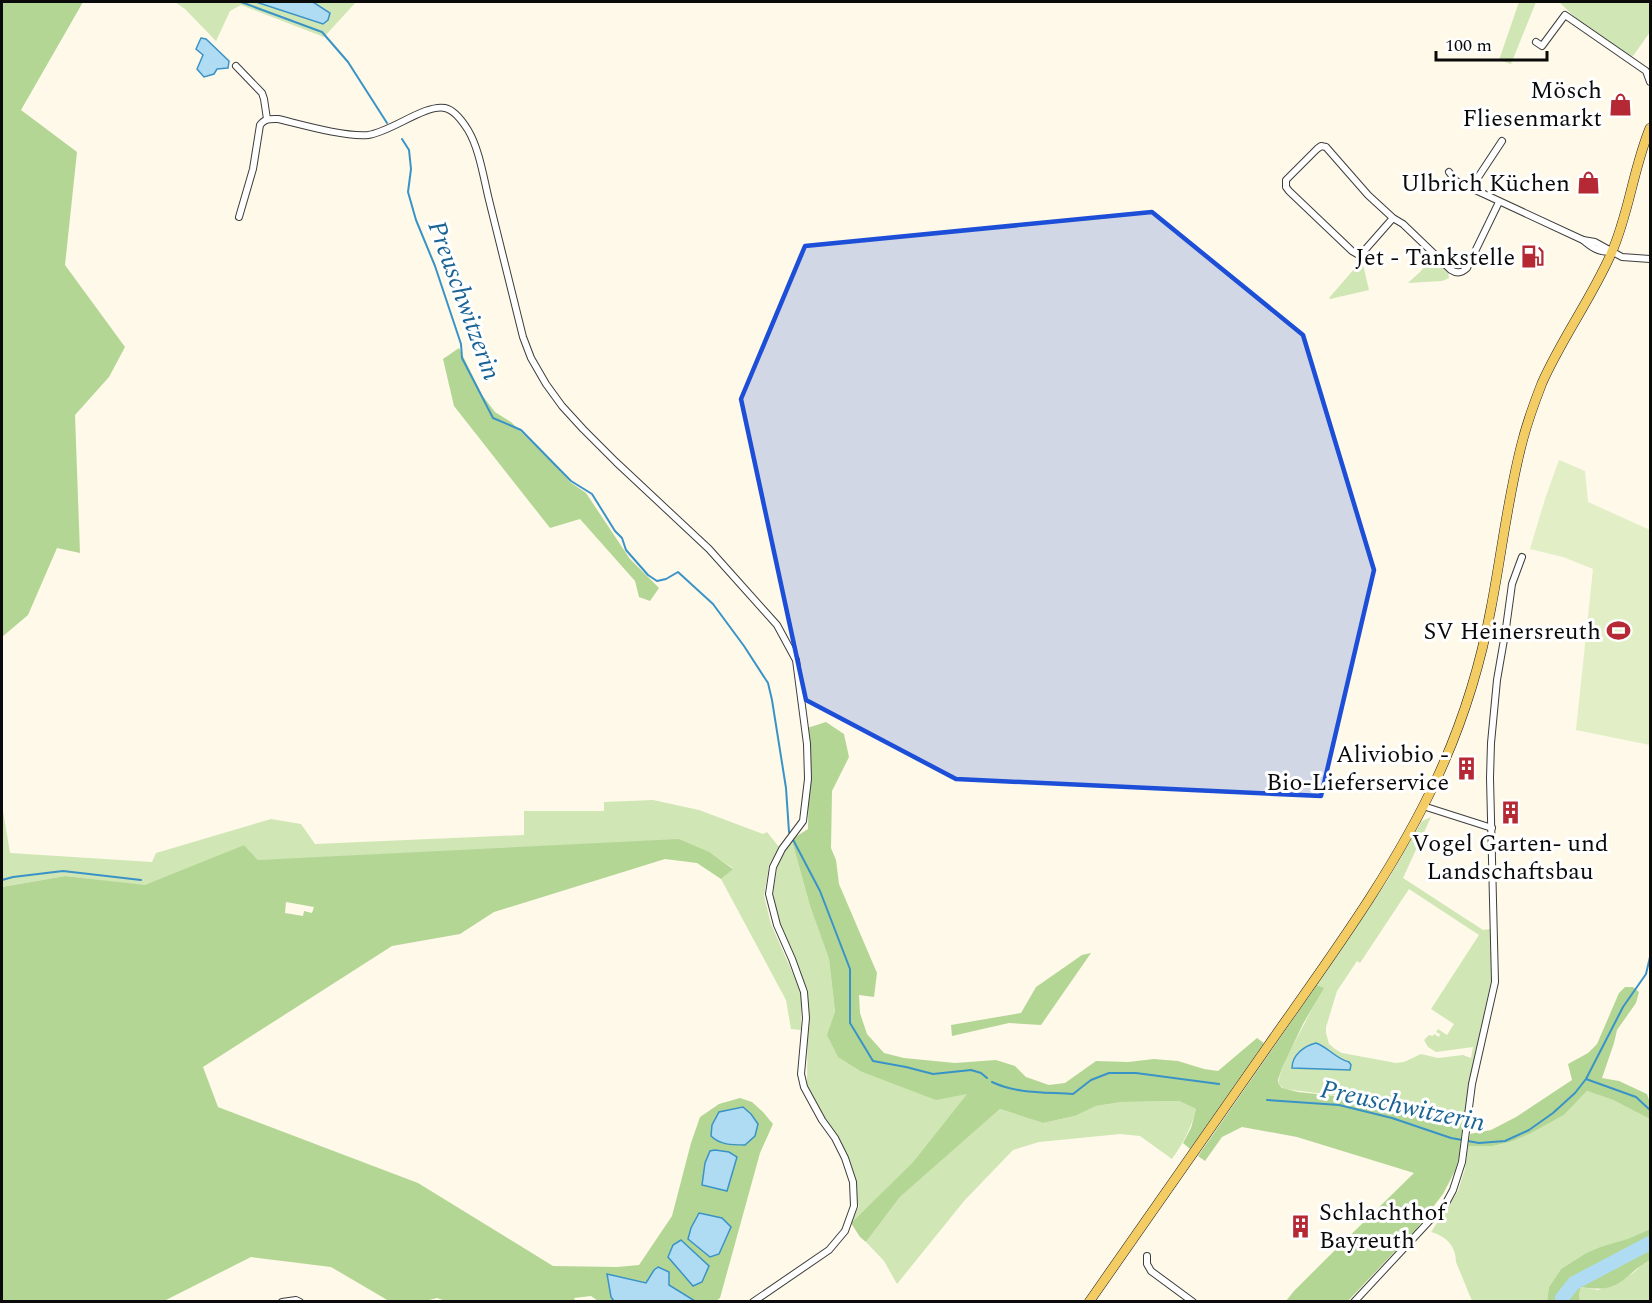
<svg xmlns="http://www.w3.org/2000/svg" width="1652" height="1303" font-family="Spectral,serif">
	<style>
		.green { fill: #d0e6b5; fill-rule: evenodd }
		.forest { fill: #b4d695; fill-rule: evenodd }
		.pitch { fill: #e1eec6 }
		.water { fill: #b0dcf3; stroke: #3a93c7; stroke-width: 1.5 }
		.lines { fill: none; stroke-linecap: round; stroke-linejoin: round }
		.stream { stroke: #3a93c7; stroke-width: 2 }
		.river { stroke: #b0dcf3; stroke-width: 14 }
		.minor-casing { stroke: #3d3d3d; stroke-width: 8 }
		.primary-casing { stroke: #1b1b1b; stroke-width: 10 }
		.minor { stroke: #fff; stroke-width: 6 }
		.primary { stroke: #f3cc64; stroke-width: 9 }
		.marked { fill: #1d4ed8; fill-opacity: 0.2; stroke: #1d4ed8; stroke-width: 4.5; stroke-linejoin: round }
		.labels { text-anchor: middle; stroke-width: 6; stroke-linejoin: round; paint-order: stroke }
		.poi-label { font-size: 24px; fill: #0a0a0a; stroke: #fff; text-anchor: end }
		.water-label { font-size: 26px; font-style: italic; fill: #1a6396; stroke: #fff }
	</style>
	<rect width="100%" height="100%" fill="#fef9e9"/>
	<g class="green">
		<path d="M175,2H356L324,37L241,5L230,11L216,41L185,9Z"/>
		<path d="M1519,2H1536L1511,64L1499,60Z"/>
		<path d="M1559,2H1650V32L1633,56L1627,55L1578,20Z"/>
		<path d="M1433,257L1448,273L1449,278L1442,281L1408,283L1420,272Z"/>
		<path d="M1362,260L1369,290L1330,299L1329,298Z"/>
		<path d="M653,800L699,810L763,834L767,832L779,847L769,865L764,896L771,924L801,992V1030L791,1029L786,1000L721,879L733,868L706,851L258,860L244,845L145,886L65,876L2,887V805L10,853L152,862L156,853L271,819L301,824L315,844L524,835V811H604V802Z"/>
		<path d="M1431,817L1403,878L1483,930L1490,929L1492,976L1473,1064L1463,1123L1373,1100L1284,1089L1278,1083L1282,1068L1287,1057L1323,988L1317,985L1388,880L1422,821ZM1409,889L1479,935L1431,1009L1454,1024L1447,1035L1438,1029L1436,1032L1440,1034L1439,1037L1434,1034L1433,1036L1429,1035L1424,1040L1428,1047L1436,1052L1473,1047L1471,1058L1463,1055L1438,1058L1421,1054L1404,1062L1396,1063L1342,1053L1335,1049L1329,1044L1326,1033V1027L1337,991L1357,961L1360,963Z"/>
		<path d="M792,841L810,906L829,959L835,1013L828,1035L862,1072L898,1085L968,1093L913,1162L851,1223L859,1206L841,1154L807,1086L808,991L778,922L773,894L777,868L783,854Z"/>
		<path d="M1587,1091L1613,1100L1650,1119V1229L1628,1240L1600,1247L1586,1253L1561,1269L1549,1287L1547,1301H1472L1456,1262C1456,1246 1446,1236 1431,1232L1458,1191L1465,1169L1468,1146H1494L1510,1142L1564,1115Z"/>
		<path d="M1179,1101L1196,1109C1191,1128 1184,1142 1172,1159L1140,1136L1120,1134L1039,1142L1013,1150L964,1201L897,1284L884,1261L866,1242L900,1197L1000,1109L1043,1123L1075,1116L1096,1106L1122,1102Z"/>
		<path d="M1650,1260V1301H1580L1579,1294L1581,1287L1598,1290L1633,1273L1643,1264Z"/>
	</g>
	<g class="forest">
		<path d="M2,2H83L21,110L77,152L65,265L125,347L109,377L75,415L80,553L57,548L28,615L2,637Z"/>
		<path d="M459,348L482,395L495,412L511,422L555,465L570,482L586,493L630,559L659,588L650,601L639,597L635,581L580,519L550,528L454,406L443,359Z"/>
		<path d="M826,722L844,734L849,757L832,791L831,848L836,860L839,884L877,973L874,997L859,995L860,1013L867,1034L884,1053L904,1058L955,1063L996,1060L1015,1066L1026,1077L1049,1085L1065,1083L1096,1061L1128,1062L1154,1059L1178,1061L1204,1069L1218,1071L1257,1038L1264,1043L1190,1149L1183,1143L1191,1128L1196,1109L1179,1101L1122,1102L1096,1106L1075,1116L1043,1123L1000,1109L900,1197L866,1242L860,1237L851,1223L913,1162L967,1094L936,1100L862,1072L838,1057L827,1035L835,1012L829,959L810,906L792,841L797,836L808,829L809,762L807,728Z"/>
		<path d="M679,839L709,852L733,869L721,879L697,863L665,859L494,912L460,934L392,946L203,1067L218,1107L418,1183L553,1266L617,1267L639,1265L672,1216L691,1143L700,1117L719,1104L740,1098L752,1102L763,1112L773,1124L760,1153L720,1298L716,1301H695L669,1285L654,1270L646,1283L607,1275L611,1297L614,1301H598L591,1296L574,1298L576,1302H449L437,1298L425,1301H389L331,1267L251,1257L164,1301L2,1302V887L65,876L145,885L244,845L258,860ZM286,902L314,907L312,913L304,911L303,916L285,913ZM737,1157L726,1191L702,1185ZM699,1213L722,1218L731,1227L710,1257L689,1239Z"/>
		<path d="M1091,953L1041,1025L1009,1023L952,1036L951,1025L1021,1013L1036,987L1082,955Z"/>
		<path d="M1317,985L1324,988L1303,1024L1282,1068L1278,1080V1083L1282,1088L1298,1092L1373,1100L1463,1123L1459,1157L1455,1171L1443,1194L1417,1228L1348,1301H1286L1294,1291L1326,1259L1414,1173L1297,1137L1242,1127L1222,1137L1205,1161L1198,1156Z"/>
		<path d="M1625,987H1633L1639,992L1636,1003L1617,1030L1614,1043L1602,1078L1619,1081L1647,1094L1650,1103V1119L1613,1100L1587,1091L1564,1115L1529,1134L1510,1142L1493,1146H1468L1470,1134L1491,1130L1516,1117L1572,1080L1568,1064L1588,1053L1597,1044L1619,993Z"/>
		<path d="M1650,1229V1260C1620,1277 1622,1294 1581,1287L1579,1294L1580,1301H1547L1549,1287L1561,1269L1586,1253L1600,1247L1628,1239Z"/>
	</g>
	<path class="pitch" d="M1559,460L1585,471L1588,502L1650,530V745L1576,730L1593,569L1563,557L1530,549L1545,499Z"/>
	<g class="water">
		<path d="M256,2H313L330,13L328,20L323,24Z"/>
		<path d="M201,38L206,39L229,61L228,68L217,69L214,74L204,77L197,69L203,55L196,49Z"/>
		<path d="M1316,1043C1328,1047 1336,1059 1349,1062L1351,1065L1350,1070L1292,1068C1292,1055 1304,1046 1316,1043Z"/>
		<path d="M743,1107L751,1114L758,1124L755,1136L745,1145C732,1145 720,1145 711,1136L712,1125L719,1112Z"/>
		<path d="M715,1150L729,1152L737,1157L727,1191L702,1185L705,1163L710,1151Z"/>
		<path d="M699,1213L722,1218L731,1227L719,1254L710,1257L688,1239L691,1228Z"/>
		<path d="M681,1240L709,1266L702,1282L693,1286L668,1257L673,1245Z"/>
		<path d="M658,1267L669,1272V1285L695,1301H614L611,1297L607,1274L646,1283L654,1270Z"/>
	</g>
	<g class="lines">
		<g class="stream">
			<path d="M241,2L322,32L348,62L387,123"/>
			<path d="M402,139L409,150L411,169L408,192L416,220L435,266L461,344L462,358L493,418L521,430L571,481L592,494L615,531L622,538L626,550L648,575L657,581L666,579L678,572L713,604L744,646L768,683L772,700L786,788L789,832L820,891L850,969V1023L873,1061L906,1067L933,1074L971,1070L981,1073L987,1078"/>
			<path d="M2,880L13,877L63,871L141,880"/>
			<path d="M1586,1079L1636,1097L1650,1110"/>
			<path d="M992,1082C1017,1094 1046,1092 1073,1094L1091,1080L1109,1073H1136L1219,1084"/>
			<path d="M1267,1100L1339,1105L1392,1118L1451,1138L1479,1143L1505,1141L1529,1130L1553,1113L1575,1093L1586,1079L1623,1007L1646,974L1650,957"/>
		</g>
		<path class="river" d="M1563,1302L1562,1298L1574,1283L1650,1243"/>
		<defs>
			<g id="minor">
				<path d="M1536,42L1542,46L1565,15L1646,71L1650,82"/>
				<path d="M236,66L262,93L264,99L267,119"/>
				<path d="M1449,172L1456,181L1583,240L1595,242L1622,257L1650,259"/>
				<path d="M1471,188L1502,141"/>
				<path d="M239,217L253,169L260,125C265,118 271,119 278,119C303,125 344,137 368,135C391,132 425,104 445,108C455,110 463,122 468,130C480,150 484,181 490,204C501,248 512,293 523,337L531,358L546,384L562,406L583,429L616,462L709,549L777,625L796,660L807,744L808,779L803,821L782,849L773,867L769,894L777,925L792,959L804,992L806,1018L801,1074L804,1087L822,1120L835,1138L845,1158L853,1182L854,1206L845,1231L829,1250L753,1302"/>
				<path d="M1393,218L1364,251L1357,254L1352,251L1289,191L1286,187V180L1317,149L1321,146L1326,147L1368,195L1393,218L1403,224L1451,270C1457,274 1462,273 1467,268L1499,202"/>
				<path d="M1583,240C1592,248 1599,252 1611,252"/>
				<path d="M1423,806L1492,828"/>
				<path d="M1147,1256V1264L1151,1271L1193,1302"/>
				<path d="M282,1302L296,1300L300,1302"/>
				<path d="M1354,1302L1446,1203L1453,1190L1462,1162L1472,1084L1495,982L1490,778L1491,743L1497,680L1506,628L1512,584L1522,557"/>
			</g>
			<path id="primary" d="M1089,1302C1149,1217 1208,1131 1268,1046C1328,960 1392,875 1437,778C1462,724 1480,667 1491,608C1502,552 1508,494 1523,439C1528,420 1535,401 1542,383C1562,338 1591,299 1611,254C1629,214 1633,169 1650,128"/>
		</defs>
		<use href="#minor" class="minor-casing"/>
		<use href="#primary" class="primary-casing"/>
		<use href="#minor" class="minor"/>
		<use href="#primary" class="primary"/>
	</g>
	<path class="marked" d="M1152,212L1303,335L1374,570L1321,796L956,779L806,700L741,399L805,246Z"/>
	<defs>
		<symbol id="shop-bare" viewBox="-9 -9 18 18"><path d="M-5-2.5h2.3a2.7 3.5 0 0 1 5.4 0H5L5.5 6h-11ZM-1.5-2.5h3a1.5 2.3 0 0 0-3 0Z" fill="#b42934" stroke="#fff" stroke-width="2.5" paint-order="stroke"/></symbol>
		<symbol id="fuel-bare" viewBox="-9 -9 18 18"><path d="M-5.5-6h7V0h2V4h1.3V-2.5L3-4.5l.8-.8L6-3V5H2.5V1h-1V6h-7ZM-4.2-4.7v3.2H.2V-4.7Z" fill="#b42934" stroke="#fff" stroke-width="2.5" paint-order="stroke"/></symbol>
		<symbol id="stadium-bare" viewBox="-9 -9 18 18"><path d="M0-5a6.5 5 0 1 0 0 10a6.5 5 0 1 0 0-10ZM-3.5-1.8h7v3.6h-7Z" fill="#b42934" stroke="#fff" stroke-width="2.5" paint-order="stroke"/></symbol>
		<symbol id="building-bare" viewBox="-9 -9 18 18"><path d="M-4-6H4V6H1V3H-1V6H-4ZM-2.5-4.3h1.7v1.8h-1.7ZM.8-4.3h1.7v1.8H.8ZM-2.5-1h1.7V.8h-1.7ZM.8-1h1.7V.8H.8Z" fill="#b42934" stroke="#fff" stroke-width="2.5" paint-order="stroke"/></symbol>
	</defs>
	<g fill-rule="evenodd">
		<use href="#shop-bare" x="1604" y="88" width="33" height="33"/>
		<use href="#shop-bare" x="1572" y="166" width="33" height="33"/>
		<use href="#fuel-bare" x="1516" y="240" width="33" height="33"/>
		<use href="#stadium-bare" x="1602" y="614" width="33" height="33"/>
		<use href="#building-bare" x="1450" y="752" width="33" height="33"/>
		<use href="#building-bare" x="1494" y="796" width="33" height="33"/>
		<use href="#building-bare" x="1284" y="1210" width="33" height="33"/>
	</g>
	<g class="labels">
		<g class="poi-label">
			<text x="1602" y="98">Mösch<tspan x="1602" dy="28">Fliesenmarkt</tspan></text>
			<text x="1570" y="191">Ulbrich Küchen</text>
			<text x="1515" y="265">Jet - Tankstelle</text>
			<text x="1601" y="639">SV Heinersreuth</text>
			<text x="1449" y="762">Aliviobio -<tspan x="1449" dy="28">Bio-Lieferservice</tspan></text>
			<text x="1510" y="851" text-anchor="middle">Vogel Garten- und<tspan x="1510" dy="28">Landschaftsbau</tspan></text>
			<text x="1319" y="1220" text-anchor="start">Schlachthof<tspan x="1319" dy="28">Bayreuth</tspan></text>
		</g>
		<g class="water-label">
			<text transform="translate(465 300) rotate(70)" y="9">Preuschwitzerin</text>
			<text transform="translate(1403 1105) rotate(12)" y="9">Preuschwitzerin</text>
		</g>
	</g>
	<rect width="1652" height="1303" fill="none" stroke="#0a0a0a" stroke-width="6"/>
	<path d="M1436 51v9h111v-9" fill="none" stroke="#0a0a0a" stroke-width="3"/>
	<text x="1445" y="51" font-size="18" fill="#0a0a0a" stroke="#ffffff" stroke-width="4.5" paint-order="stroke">100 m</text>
</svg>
